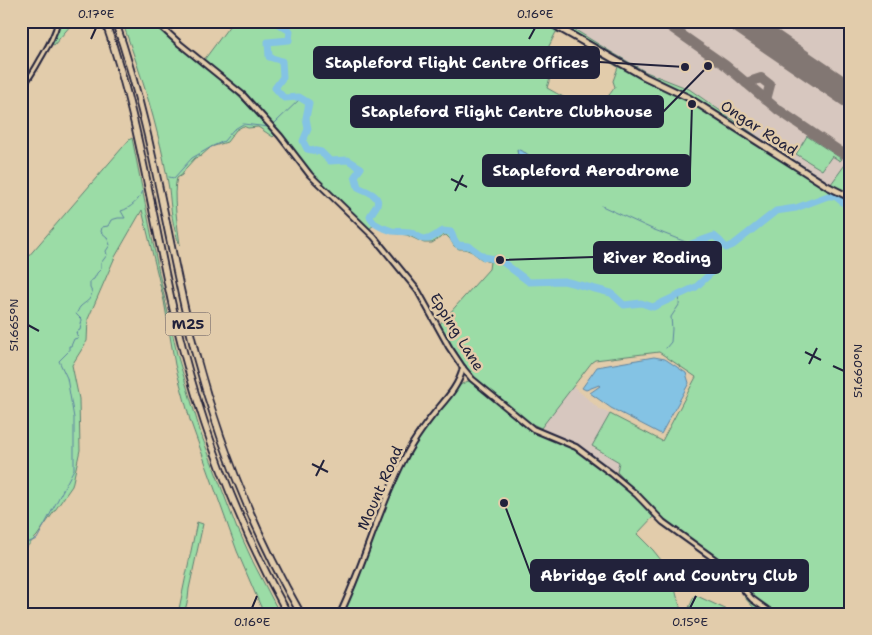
<svg xmlns="http://www.w3.org/2000/svg" width="872" height="635" font-family="'Shantell Sans',sans-serif">
	<style>
		.built { fill: #d7c7bf }
		.green { fill: #9bdca6; stroke: #5e7f70; fill-rule: evenodd }
		.water { fill: #84c3e4; stroke: #5d83a0 }
		.lines { fill: none; stroke-linecap: round; stroke-linejoin: round }
		.stream { stroke: #5d83a0; stroke-width: 1 }
		.river { stroke: #84c3e4; stroke-width: 7 }
		.taxiway { stroke: #827773; stroke-width: 10 }
		.runway { stroke: #827773; stroke-width: 26 }
		.minor-casing { stroke: #22223b; stroke-width: 7 }
		.tertiary-casing { stroke: #22223b; stroke-width: 8 }
		.primary-casing { stroke: #22223b; stroke-width: 9 }
		.motorway-casing { stroke: #22223b; stroke-width: 9 }
		.minor { stroke: #e2ccab; stroke-width: 3 }
		.tertiary { stroke: #e2ccab; stroke-width: 4 }
		.primary { stroke: #e2ccab; stroke-width: 5 }
		.motorway { stroke: #e2ccab; stroke-width: 5.5 }
		.ticks { fill: none; stroke: #22223b; stroke-width: 2 }
		.labels { text-anchor: middle; stroke-width: 5; stroke-linejoin: round; paint-order: stroke }
		.shield { fill: #e2ccab; stroke: #5c555d; stroke-width: 1 }
		.shield-label { font-size: 14px; font-weight: bold; fill: #22223b }
		.street-label { font-size: 15px; fill: #22223b; stroke: #e2ccab }
		.leader { fill: none; stroke: #22223b; stroke-width: 2 }
		.callout-dot { fill: #22223b; stroke: #e2ccab; stroke-width: 2 }
		.callout { fill: #22223b; stroke: #22223b; stroke-width: 2 }
		.callout-label { font-size: 16px; text-anchor: middle; font-weight: bold; fill: #fff }
		.neatline { fill: none; stroke: #22223b; stroke-width: 2 }
		.ticks-label { font-size: 12px; text-anchor: middle; fill: #22223b }
	</style>
	<rect width="100%" height="100%" fill="#e2ccab"/>
	<filter id="ink" filterUnits="userSpaceOnUse"><feTurbulence type="fractalNoise" baseFrequency=".02" numOctaves="2"/><feDisplacementMap in="SourceGraphic" scale="10" xChannelSelector="R" yChannelSelector="G"/><feConvolveMatrix kernelMatrix="1 2 1 2 8 2 1 2 1" color-interpolation-filters="sRGB"/></filter>
	<g filter="url(#ink)">
		<g class="built">
			<path d="M561,21H851V163L847,162L832,184L761,139L689,89L646,72L611,52Z"/>
			<path d="M573,386L598,408L610,414L592,446L619,462L617,472L568,441L541,428Z"/>
		</g>
		<g class="green">
			<path d="M61,21H76L71,25L54,45L52,44Z"/>
			<path d="M122,21H152C170,42 196,59 217,77C238,95 257,114 275,135L273,137L258,127L248,128L243,126L236,130L227,142L211,147L201,156L195,158L186,168L182,175L177,178C172,194 178,228 180,245C172,228 171,207 169,189C166,170 162,150 157,132C148,95 135,58 122,21Z"/>
			<path d="M233,21H561L611,52L646,72L689,89L761,139L831,184L847,162L851,163V614H778L754,597L722,563L665,521L617,472L619,462L592,446L610,414L662,441L696,377L659,352L595,360L592,362L541,428L526,421L470,373L439,325L489,269L490,262L481,259L472,252L465,249H459L454,246L450,239L446,235L443,236L432,243H424L407,235L390,233L374,225L369,229L319,181L279,131L247,97L204,60ZM556,32L563,34L618,67L613,81L615,87C612,91 609,96 605,99C588,114 562,96 547,88L552,71L540,64ZM517,150L526,153L539,171L518,156Z"/>
			<path d="M807,136L842,159L840,161L832,156L822,170L796,154Z"/>
			<path d="M132,138L159,273L177,354L201,434L237,529H238L253,562L280,614H264L237,551L190,420L175,365L164,301L142,210L115,257L88,319L87,341L72,365L79,399L80,450L72,486L37,536L21,553V536L23,533L21,532V265L129,140Z"/>
			<path d="M468,381L472,382L523,425L532,431L575,449L604,469L636,496L654,516L637,534L653,550L677,580C672,593 681,601 681,614H343L350,599L383,513L412,447L460,385Z"/>
			<path d="M197,522L203,524L189,589L188,599L184,614H178Z"/>
			<path d="M695,595L736,614H686Z"/>
			<path d="M746,595L769,614H744L755,609L744,597Z"/>
		</g>
		<g class="water">
			<path d="M517,149L526,153L539,163L542,168L539,171L518,156Z"/>
			<path d="M654,357L665,359L686,373L689,383L661,434L611,408L590,393L600,386L599,385L586,390L582,388L597,367Z"/>
		</g>
		<g class="lines">
			<g class="stream">
				<path d="M275,123L301,98"/>
				<path d="M169,177L174,178L192,158L213,146L224,141L233,130L243,124L269,127"/>
				<path d="M602,206L652,229L691,244"/>
				<path d="M666,348L671,342L672,329L671,317L679,305L680,294"/>
				<path d="M21,545L37,539L74,469V418L67,378L59,361L69,351V346H71L74,339L78,338L76,332L80,330L82,320L76,314C77,313 79,308 80,307C86,301 90,302 92,292L90,288V281L94,279L97,273L101,269V263L107,255L106,251L110,245L107,237L101,232L102,227L108,226L111,220L118,218H125L121,211C131,208 139,200 143,191"/>
			</g>
			<path class="river" d="M278,21V24L290,31L289,40L268,42L269,57L282,61L283,77L275,88L284,98L299,97L309,103L306,118L308,129L303,141L307,149L321,152L330,161L348,160L361,168L355,176L358,187C365,191 381,195 377,205C375,209 372,212 370,216L371,219L374,223L381,227L392,231L410,232L423,239H429L443,231L451,232L454,240L458,245L469,246L484,257L500,260L529,282L564,281L611,293L624,305L641,303L653,307L696,287L710,274L714,263L707,256H695L691,244L714,236L720,241L726,248L733,245L776,211L796,208L828,196H835L851,209"/>
			<g class="taxiway">
				<path d="M662,21L725,65L777,109L839,151L851,157"/>
				<path d="M746,83L761,78L770,85L766,100"/>
			</g>
			<path class="runway" d="M741,21L851,96"/>
			<defs>
				<path id="minor" d="M21,89C29,79 35,69 41,58C48,46 55,35 58,21"/>
				<g id="tertiary">
					<path d="M155,21L180,44L243,95L280,136L310,175L374,237L418,291L449,347L463,368L472,379L533,429L576,447L612,474L637,495L663,522L720,563L752,599L773,614"/>
					<path d="M340,614C364,564 378,510 403,461C412,442 424,426 437,410C448,397 459,385 463,368"/>
				</g>
				<path id="primary" d="M547,21L645,77L689,98L827,186L851,198"/>
				<g id="motorway">
					<path d="M105,21C140,120 153,224 177,326C201,426 238,524 288,614"/>
					<path d="M115,21C153,129 167,242 195,352C219,443 254,532 301,614"/>
				</g>
			</defs>
			<use href="#minor" class="minor-casing"/>
			<use href="#tertiary" class="tertiary-casing"/>
			<use href="#primary" class="primary-casing"/>
			<use href="#motorway" class="motorway-casing"/>
			<use href="#minor" class="minor"/>
			<use href="#tertiary" class="tertiary"/>
			<use href="#primary" class="primary"/>
			<use href="#motorway" class="motorway"/>
		</g>
	</g>
	<path class="ticks" d="M91,39L96,28M529,39L535,28M451,179L467,187M455,191L463,175M28,325L39,331M805,352L821,360M809,364L817,348M833,366L844,371M312,464L328,472M316,476L324,460M252,608L257,596M690,608L696,596"/>
	<g class="labels">
		<rect class="shield" x="165.5" y="312.5" width="45" height="23" rx="4"/>
		<g class="shield-label">
			<text x="188" y="329">M25</text>
		</g>
		<g class="street-label">
			<text transform="translate(759 128) rotate(33)" y="5">Ongar Road</text>
			<text transform="translate(457 332) rotate(58)" y="5">Epping Lane</text>
			<text transform="translate(380 488) rotate(-66)" y="5">Mount Road</text>
		</g>
	</g>
	<path class="leader" d="M685 67L599 62M708 66L663 112M692 104L690 171M500 260L594 257M504 503L531 575"/>
	<g class="callout-dot">
		<circle cx="685" cy="67" r="5"/>
		<circle cx="708" cy="66" r="5"/>
		<circle cx="692" cy="104" r="5"/>
		<circle cx="500" cy="260" r="5"/>
		<circle cx="504" cy="503" r="5"/>
	</g>
	<g class="callout">
		<rect x="314" y="47" width="285" height="31" rx="5"/>
		<rect x="351" y="96" width="312" height="31" rx="5"/>
		<rect x="483" y="155" width="207" height="31" rx="5"/>
		<rect x="594" y="242" width="127" height="31" rx="5"/>
		<rect x="531" y="560" width="277" height="31" rx="5"/>
	</g>
	<g class="callout-label">
		<text x="457" y="68">Stapleford Flight Centre Offices</text>
		<text x="507" y="117">Stapleford Flight Centre Clubhouse</text>
		<text x="586" y="176">Stapleford Aerodrome</text>
		<text x="657" y="263">River Roding</text>
		<text x="669" y="581">Abridge Golf and Country Club</text>
	</g>
	<rect width="872" height="635" fill="none" stroke="#e2ccab" stroke-width="55"/>
	<rect x="28" y="28" width="816" height="580" class="neatline"/>
	<g class="ticks-label">
		<text x="96" y="18">0.17°E</text>
		<text x="535" y="18">0.16°E</text>
		<text transform="translate(14 325) rotate(-90)" y="4">51.665°N</text>
		<text transform="translate(858 371) rotate(-90)" y="4">51.660°N</text>
		<text x="252" y="626">0.16°E</text>
		<text x="690" y="626">0.15°E</text>
	</g>
</svg>
